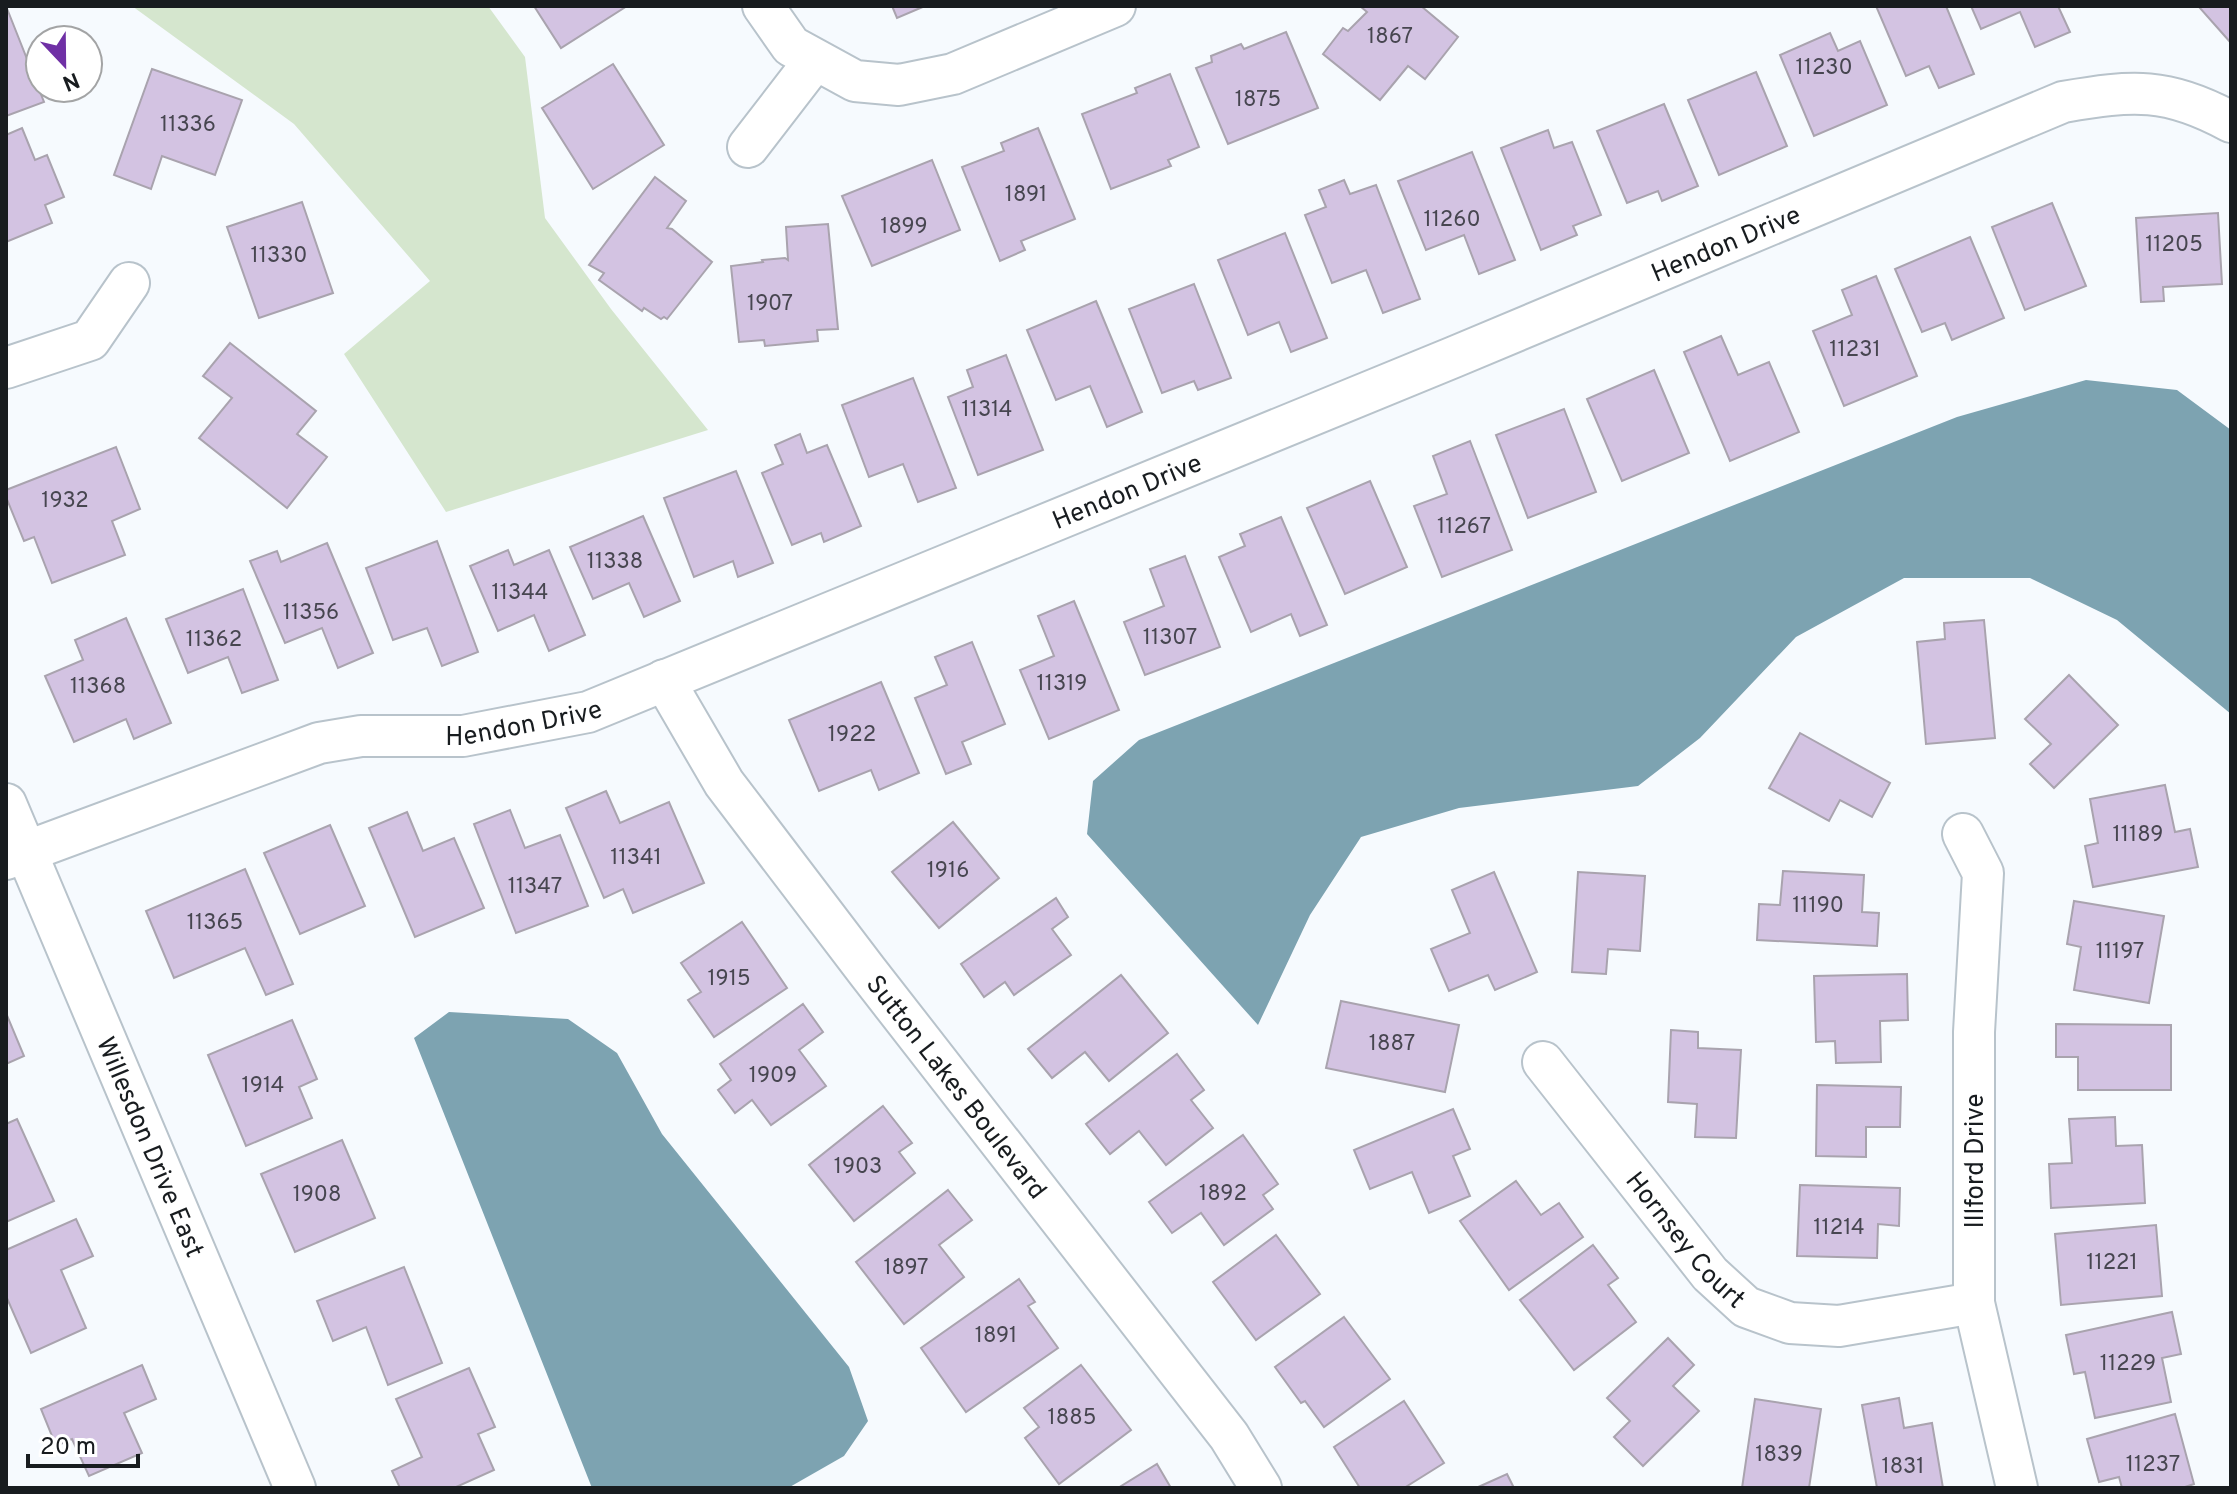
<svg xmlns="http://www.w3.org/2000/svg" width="2237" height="1494" font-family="Overpass,sans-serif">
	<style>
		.green { fill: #d5e6ce }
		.water { fill: #7da3b1 }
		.building { fill: #d3c3e2; stroke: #a9a3ae; stroke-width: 2 }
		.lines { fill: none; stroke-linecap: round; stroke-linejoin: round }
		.minor-casing { stroke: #b8c3cb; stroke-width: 44 }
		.minor { stroke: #fff; stroke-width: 40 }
		.labels { text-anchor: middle; stroke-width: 7; stroke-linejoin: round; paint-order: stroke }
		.number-label { font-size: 22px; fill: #474650 }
		.street-label { font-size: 26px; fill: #181c1f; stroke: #fff }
	</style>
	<rect width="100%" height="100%" fill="#f6fafe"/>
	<path class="green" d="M132,6H488L525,57L545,218L611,309L708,430L446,512L344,354L430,281L294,124Z"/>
	<g class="water">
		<path d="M2086,380L2177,390L2231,430V714L2117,620L2030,578H1904L1796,637L1700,738L1638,786L1459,808L1361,837L1310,915L1258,1025L1087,834L1093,781L1139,740L1957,417Z"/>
		<path d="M449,1012L568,1019L617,1053L662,1134L849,1367L868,1421L844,1456L788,1488H592L414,1038Z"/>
	</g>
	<g class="building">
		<path d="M6,6L44,102L6,116Z"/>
		<path d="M534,6H627L561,48Z"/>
		<path d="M892,6H925L897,18Z"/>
		<path d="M1360,6H1421L1458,37L1425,79L1408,66L1380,100L1323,54L1343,28L1348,31L1367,12Z"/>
		<path d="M1876,6H1946L1974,74L1939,88L1929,66L1906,76Z"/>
		<path d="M1971,6H2058L2070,32L2035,47L2020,12L1981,29Z"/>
		<path d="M2231,6V43L2199,7Z"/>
		<path d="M1286,32L1318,108L1228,144L1196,68L1212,62L1211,56L1241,44L1244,49Z"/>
		<path d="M1830,33L1838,51L1860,41L1887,105L1814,136L1780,55Z"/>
		<path d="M613,64L664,145L593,189L542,108Z"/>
		<path d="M152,69L242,100L215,175L162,156L151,189L114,175Z"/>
		<path d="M1756,72L1787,146L1719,175L1688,100Z"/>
		<path d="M1170,74L1199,147L1168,160L1171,166L1111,189L1082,114L1137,93L1135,88Z"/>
		<path d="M1664,104L1698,186L1662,201L1658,191L1627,203L1597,131Z"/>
		<path d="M22,128L35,160L47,155L64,197L45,205L52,223L6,242V135Z"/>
		<path d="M1038,128L1075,219L1021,241L1025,250L1000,261L962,167L1004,151L1001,143Z"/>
		<path d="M1548,130L1554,148L1572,142L1601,215L1573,226L1577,235L1541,250L1501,148Z"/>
		<path d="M1472,152L1515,260L1479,274L1464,235L1426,250L1398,181Z"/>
		<path d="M932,160L960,230L872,266L842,196Z"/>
		<path d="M655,177L686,201L667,228L672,229L712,262L667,319L664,317L661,319L644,308L642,311L599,280L604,273L589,265Z"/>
		<path d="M1344,180L1350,194L1376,185L1420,299L1383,313L1366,270L1332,283L1305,215L1326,207L1319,190Z"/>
		<path d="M302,202L333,293L259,318L227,227Z"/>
		<path d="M2052,203L2086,286L2025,310L1992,227Z"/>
		<path d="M2218,213L2222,284L2163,287L2164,301L2141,302L2136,218Z"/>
		<path d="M828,224L838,329L817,330L818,341L765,346L764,340L739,342L731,266L763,262L762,260L785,258L788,260L786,227Z"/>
		<path d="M1285,233L1327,338L1291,352L1279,322L1248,335L1218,260Z"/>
		<path d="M1970,237L2004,318L1952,340L1945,323L1922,332L1895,269Z"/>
		<path d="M1876,276L1917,376L1844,406L1813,331L1852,315L1842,290Z"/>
		<path d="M1194,284L1231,378L1198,390L1194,381L1162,393L1129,309Z"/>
		<path d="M1096,301L1142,412L1107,427L1090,386L1056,400L1027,330Z"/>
		<path d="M1721,336L1738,375L1769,362L1799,432L1730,461L1684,352Z"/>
		<path d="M230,343L316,411L297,434L327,457L287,508L199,438L232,398L203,376Z"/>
		<path d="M1006,355L1043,450L978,475L948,397L973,387L967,370Z"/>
		<path d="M1654,370L1689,453L1622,481L1587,399Z"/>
		<path d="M913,378L956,488L918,502L903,464L869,477L842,405Z"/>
		<path d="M1564,409L1596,492L1528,518L1496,435Z"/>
		<path d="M800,434L807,453L827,445L861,526L824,542L821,533L792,545L762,473L783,464L775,445Z"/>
		<path d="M1470,441L1512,550L1442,577L1414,506L1447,494L1433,456Z"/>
		<path d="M116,447L140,509L112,521L125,555L52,583L34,537L24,541L6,497V490Z"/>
		<path d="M736,471L773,563L738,577L733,561L694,577L664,498Z"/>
		<path d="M1370,481L1407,567L1345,594L1307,508Z"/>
		<path d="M643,516L680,601L644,617L629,583L593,599L570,547Z"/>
		<path d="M1281,517L1327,625L1300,636L1291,614L1251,632L1219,557L1245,546L1240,534Z"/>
		<path d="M437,541L478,652L442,666L427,628L393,640L366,568Z"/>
		<path d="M327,543L373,653L338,668L322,628L285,643L250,561L277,551L281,562Z"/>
		<path d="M508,550L514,565L549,550L585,635L549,651L534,615L498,631L470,566Z"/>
		<path d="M1185,556L1220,647L1145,675L1124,622L1164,606L1150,569Z"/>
		<path d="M243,589L278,680L242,693L228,657L188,673L166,619Z"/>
		<path d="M1074,601L1119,710L1049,739L1020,670L1054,656L1038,616Z"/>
		<path d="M126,618L171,723L134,739L126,719L74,742L45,676L83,660L75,640Z"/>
		<path d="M1984,620L1995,738L1926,744L1917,642L1945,639L1944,623Z"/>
		<path d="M972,642L1005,724L962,742L971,764L946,774L915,698L947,685L935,657Z"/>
		<path d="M2069,675L2118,725L2054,788L2030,764L2051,744L2025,719Z"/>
		<path d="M881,682L919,773L879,790L871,770L819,791L789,720Z"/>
		<path d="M1800,733L1890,783L1872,817L1840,800L1829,821L1769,788Z"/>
		<path d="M2165,785L2175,832L2190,829L2198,867L2093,887L2085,846L2098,843L2090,799Z"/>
		<path d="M606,791L620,823L669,802L704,883L633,913L623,889L604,898L566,808Z"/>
		<path d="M510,810L525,848L560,835L588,906L516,933L474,824Z"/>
		<path d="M407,812L423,851L454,838L484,908L415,937L369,828Z"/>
		<path d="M953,822L999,878L939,928L892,872Z"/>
		<path d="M330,825L365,906L300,934L264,853Z"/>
		<path d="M245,869L293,984L266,995L245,948L174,978L146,911Z"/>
		<path d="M1783,871L1864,875L1862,912L1879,913L1877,946L1757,940L1759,904L1780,905Z"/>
		<path d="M1494,872L1537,972L1495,990L1488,975L1449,991L1431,949L1470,933L1452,890Z"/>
		<path d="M1578,872L1645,876L1640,951L1608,949L1606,974L1572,972Z"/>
		<path d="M1056,898L1068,917L1052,929L1071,955L1014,995L1005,982L984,997L961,964Z"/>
		<path d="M2074,901L2164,916L2149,1003L2074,990L2081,947L2067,944Z"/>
		<path d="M742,922L787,988L714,1037L688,1000L701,992L681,963Z"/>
		<path d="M1907,974L1908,1020L1880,1021L1881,1062L1836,1063L1835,1041L1816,1042L1814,976Z"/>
		<path d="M1121,975L1168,1033L1109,1081L1085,1052L1052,1078L1028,1049Z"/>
		<path d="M1341,1001L1459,1025L1445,1092L1326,1068Z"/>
		<path d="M803,1004L823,1032L799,1050L826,1086L771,1125L752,1100L735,1113L718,1090L731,1080L720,1064Z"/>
		<path d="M6,1013L24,1056L6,1064Z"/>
		<path d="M292,1020L317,1079L299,1087L312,1118L246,1146L208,1055Z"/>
		<path d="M2056,1024L2171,1025V1090H2078V1057H2056Z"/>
		<path d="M1671,1030L1698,1032V1048L1741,1050L1736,1138L1695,1137L1697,1104L1668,1102Z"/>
		<path d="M1177,1054L1204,1090L1191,1100L1213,1128L1166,1165L1139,1131L1110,1154L1086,1124Z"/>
		<path d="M1817,1085L1901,1087L1900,1127H1866V1157L1816,1156Z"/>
		<path d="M883,1106L912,1143L899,1152L915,1173L854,1221L809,1165Z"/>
		<path d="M1453,1109L1470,1149L1453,1156L1470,1196L1429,1213L1412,1172L1370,1189L1354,1150Z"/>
		<path d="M2115,1117L2116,1146L2142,1145L2145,1203L2051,1208L2049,1164L2072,1163L2069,1119Z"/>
		<path d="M17,1119L54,1201L6,1222V1124Z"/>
		<path d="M1243,1135L1278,1184L1263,1195L1273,1209L1224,1245L1201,1213L1172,1233L1149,1202Z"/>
		<path d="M342,1140L375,1218L295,1252L261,1174Z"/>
		<path d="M1516,1181L1541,1215L1559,1203L1583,1237L1509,1290L1460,1221Z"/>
		<path d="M1800,1185L1900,1188L1899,1226L1878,1224L1877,1258L1797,1256Z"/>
		<path d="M948,1190L972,1220L939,1245L964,1277L904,1324L856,1262Z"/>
		<path d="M76,1219L93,1256L61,1270L86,1328L31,1353L6,1296V1250Z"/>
		<path d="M2156,1225L2162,1296L2061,1305L2055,1234Z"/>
		<path d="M1276,1235L1320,1294L1256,1340L1213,1282Z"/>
		<path d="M1593,1245L1618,1278L1608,1285L1636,1322L1574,1370L1520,1300Z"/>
		<path d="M404,1267L442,1363L388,1385L366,1327L333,1341L317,1301Z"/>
		<path d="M1019,1279L1035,1302L1028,1306L1058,1348L966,1412L921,1348Z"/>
		<path d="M2172,1312L2181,1354L2162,1358L2171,1402L2095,1418L2085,1372L2074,1374L2066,1335Z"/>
		<path d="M1344,1317L1390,1379L1324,1427L1305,1401L1301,1403L1275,1367Z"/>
		<path d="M1668,1338L1694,1365L1673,1386L1699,1411L1643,1466L1614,1437L1630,1421L1607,1398Z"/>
		<path d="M142,1365L156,1399L124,1413L142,1453L89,1476L72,1439L56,1446L41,1409Z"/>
		<path d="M1081,1365L1131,1430L1059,1484L1025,1438L1039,1427L1024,1408Z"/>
		<path d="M469,1368L495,1427L478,1434L494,1470L454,1488H400L392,1471L422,1457L396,1399Z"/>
		<path d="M1899,1398L1904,1428L1932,1423L1943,1488H1877L1862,1405Z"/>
		<path d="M1755,1399L1821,1409L1809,1488H1742Z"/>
		<path d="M1404,1401L1444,1463L1404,1488H1360L1334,1447Z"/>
		<path d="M2175,1414L2194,1484L2182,1488H2122L2119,1477L2099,1482L2087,1439Z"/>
		<path d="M1157,1464L1171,1488H1118Z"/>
		<path d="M1507,1474L1514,1488H1476Z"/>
	</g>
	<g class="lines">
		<defs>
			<g id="minor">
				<path d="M763,6L791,46L855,81L899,85L953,74L1115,6"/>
				<path d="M748,147L815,60"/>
				<path d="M6,368L90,340L129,283"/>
				<path id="s1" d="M664,680L724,783L867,971L1229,1436L1261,1488"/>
				<path id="s2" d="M6,804L295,1488"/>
				<path d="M1963,834L1983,873L1974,1032V1303L2017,1488"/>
				<path id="s3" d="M6,859L319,743L361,736H463L588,712L1454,357L2063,102C2133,90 2167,87 2231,122"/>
				<path id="s4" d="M1543,1062L1710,1274L1746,1307L1790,1323L1839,1326L1974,1303"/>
			</g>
		</defs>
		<use href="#minor" class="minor-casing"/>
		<use href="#minor" class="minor"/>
	</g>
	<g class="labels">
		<g class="number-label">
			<text x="1390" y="43">1867</text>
			<text x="1824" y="74">11230</text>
			<text x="1258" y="106">1875</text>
			<text x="188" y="131">11336</text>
			<text x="1026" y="201">1891</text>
			<text x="1452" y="226">11260</text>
			<text x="904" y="233">1899</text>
			<text x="2174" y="251">11205</text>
			<text x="279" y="262">11330</text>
			<text x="770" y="310">1907</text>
			<text x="1855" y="356">11231</text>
			<text x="987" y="416">11314</text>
			<text x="65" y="507">1932</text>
			<text x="1464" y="533">11267</text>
			<text x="615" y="568">11338</text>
			<text x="520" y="599">11344</text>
			<text x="311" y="619">11356</text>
			<text x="1170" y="644">11307</text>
			<text x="214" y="646">11362</text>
			<text x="1062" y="690">11319</text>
			<text x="98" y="693">11368</text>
			<text x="852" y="741">1922</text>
			<text x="2138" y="841">11189</text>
			<text x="636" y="864">11341</text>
			<text x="948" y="877">1916</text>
			<text x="535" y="893">11347</text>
			<text x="1818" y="912">11190</text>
			<text x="215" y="929">11365</text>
			<text x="2120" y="958">11197</text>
			<text x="729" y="985">1915</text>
			<text x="1392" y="1050">1887</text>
			<text x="773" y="1082">1909</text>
			<text x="263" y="1092">1914</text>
			<text x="858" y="1173">1903</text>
			<text x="1223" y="1200">1892</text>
			<text x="317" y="1201">1908</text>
			<text x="1839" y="1234">11214</text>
			<text x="2112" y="1269">11221</text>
			<text x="906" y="1274">1897</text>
			<text x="996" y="1342">1891</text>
			<text x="2128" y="1370">11229</text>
			<text x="1072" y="1424">1885</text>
			<text x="1779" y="1461">1839</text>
			<text x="2153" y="1471">11237</text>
			<text x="1903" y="1473">1831</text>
		</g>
		<g class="street-label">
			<text dy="9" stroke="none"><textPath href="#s3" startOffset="1836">Hendon Drive</textPath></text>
			<text dy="9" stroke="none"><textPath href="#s3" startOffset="1188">Hendon Drive</textPath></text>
			<text dy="9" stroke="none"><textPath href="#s3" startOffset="540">Hendon Drive</textPath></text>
			<text dy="9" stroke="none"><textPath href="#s1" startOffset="502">Sutton Lakes Boulevard</textPath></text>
			<text dy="9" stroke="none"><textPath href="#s2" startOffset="372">Willesdon Drive East</textPath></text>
			<text transform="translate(1974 1161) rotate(-90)" y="9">Illford Drive</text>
			<text dy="9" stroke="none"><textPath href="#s4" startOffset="228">Hornsey Court</textPath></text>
		</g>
	</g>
	<rect width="2237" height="1494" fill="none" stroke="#181c1f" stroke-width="16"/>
	<g transform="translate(64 64) rotate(158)"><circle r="38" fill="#ffffff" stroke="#a3a4a5" stroke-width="2"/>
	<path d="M0-6L14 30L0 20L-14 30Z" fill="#6f30a5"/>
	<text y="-12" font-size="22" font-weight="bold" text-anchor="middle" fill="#181c1f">N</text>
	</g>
	<path d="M28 1454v12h110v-12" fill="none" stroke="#181c1f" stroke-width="4"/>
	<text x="40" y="1454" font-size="24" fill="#181c1f" stroke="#ffffff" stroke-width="6" paint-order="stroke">20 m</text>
</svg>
